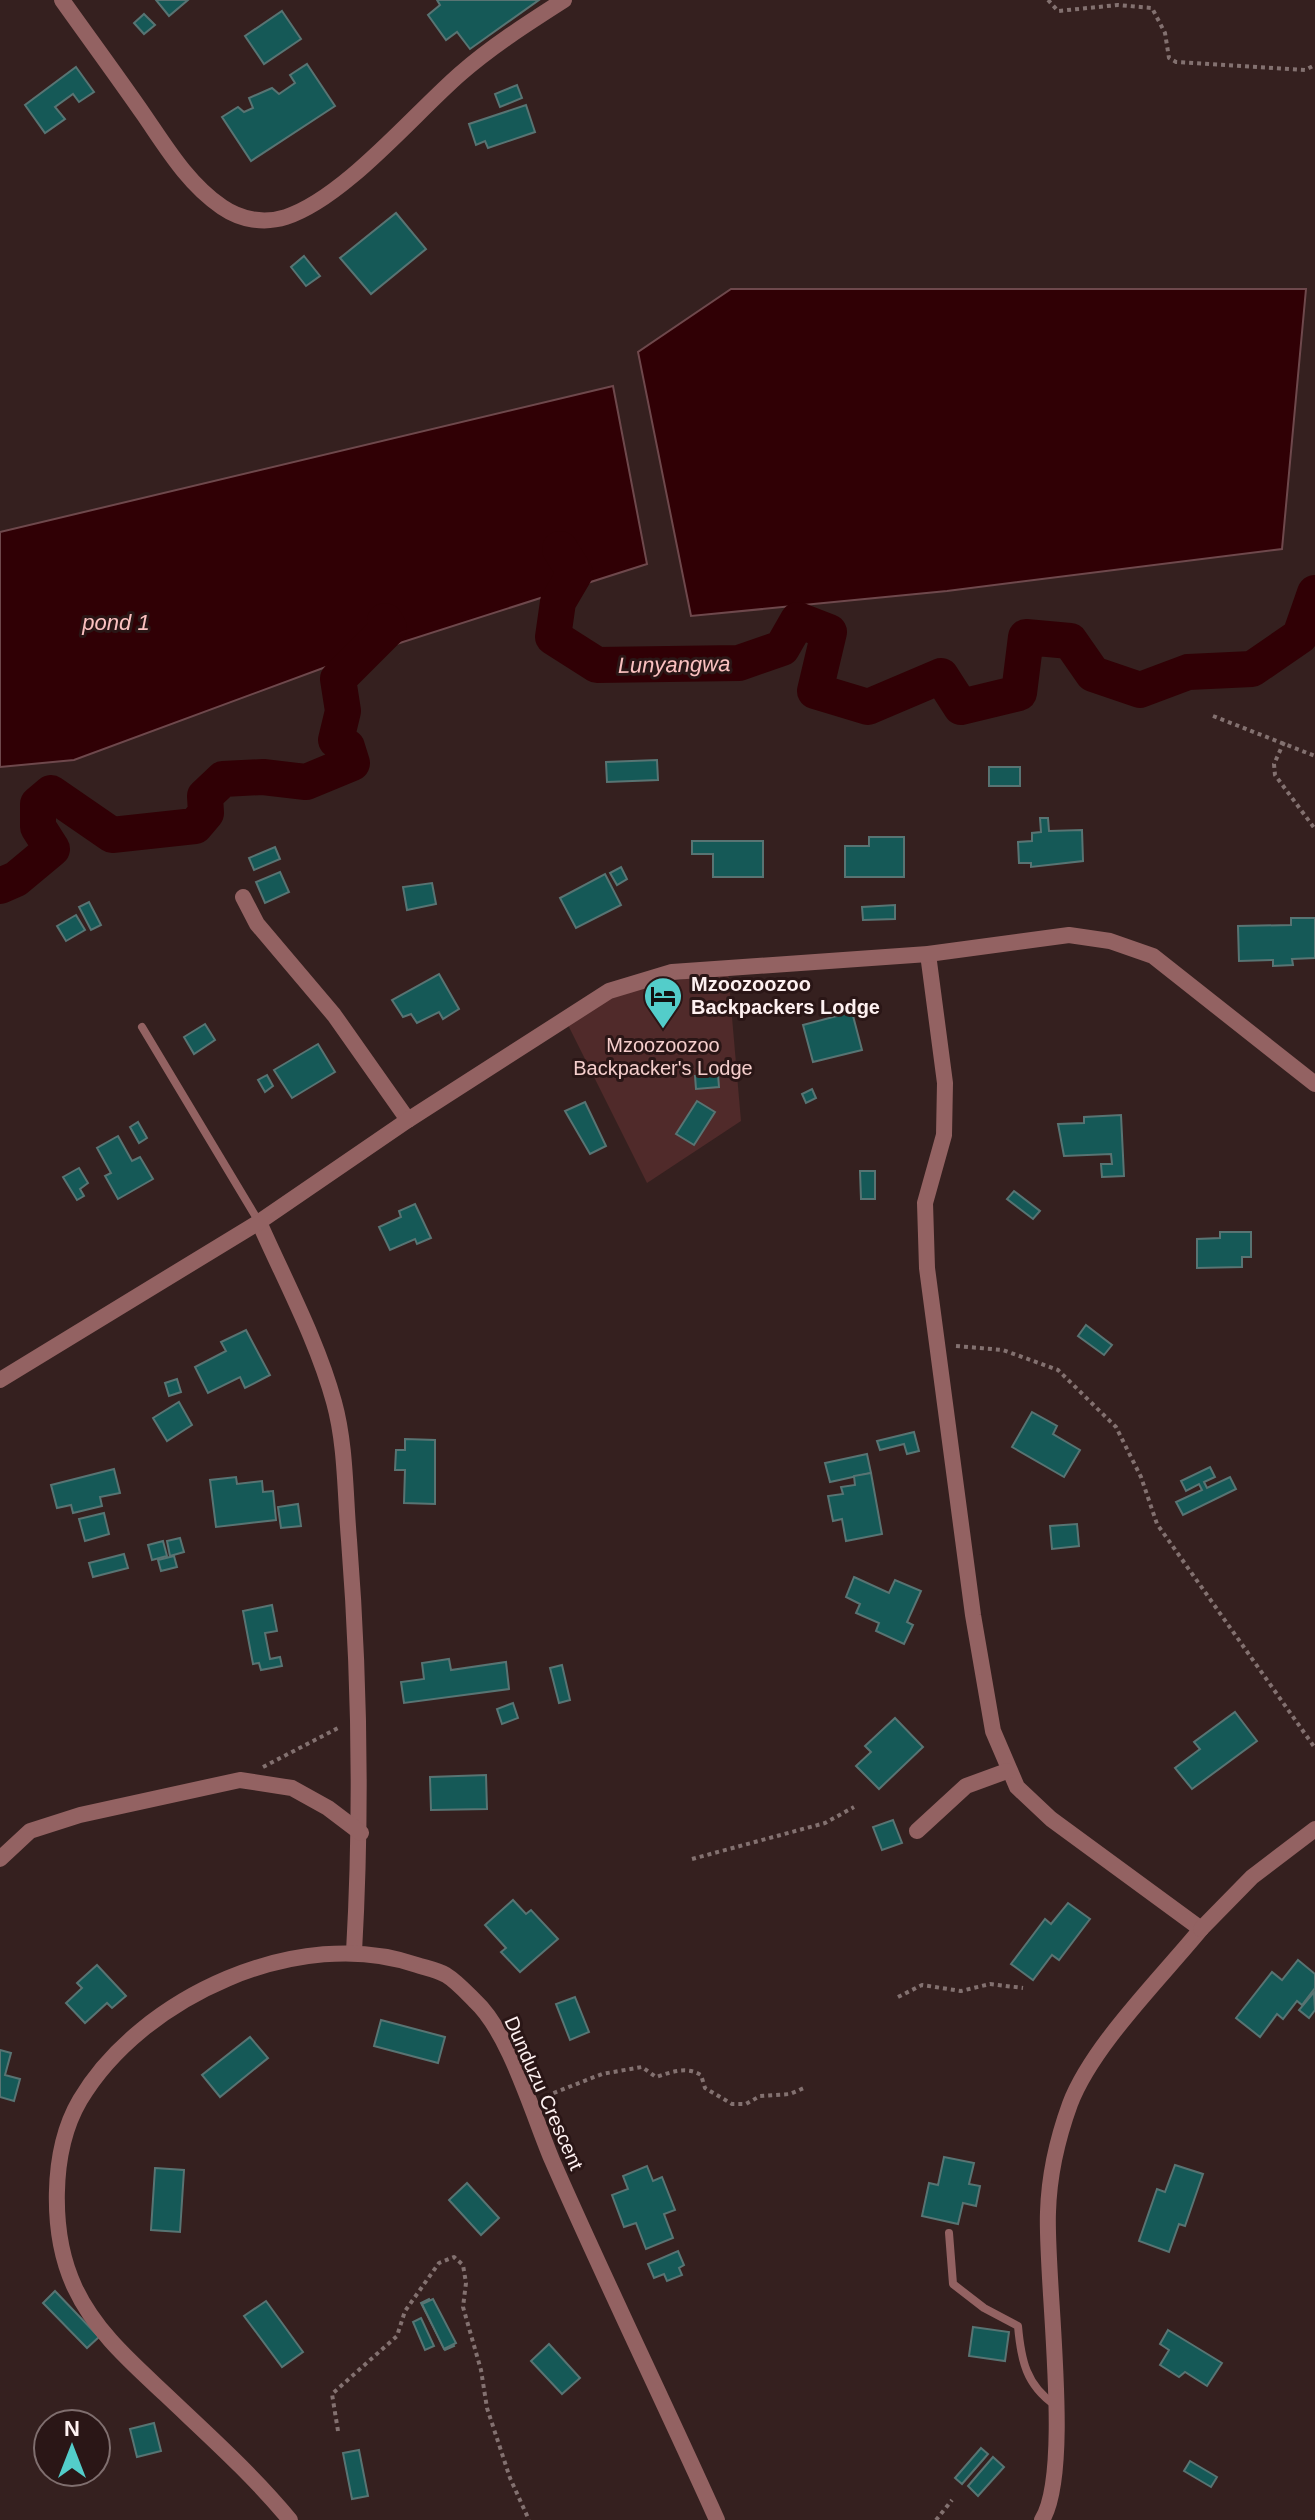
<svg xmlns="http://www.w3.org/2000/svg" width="1315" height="2520" font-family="Helvetica,sans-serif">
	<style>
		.green { fill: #502a2a }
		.water { fill: #300005; stroke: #6e484c; stroke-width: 2 }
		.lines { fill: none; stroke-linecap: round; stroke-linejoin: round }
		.river { stroke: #300005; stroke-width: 36 }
		.building { fill: #155957; stroke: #587473; stroke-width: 2 }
		.path { stroke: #837170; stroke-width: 4; stroke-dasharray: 4 4; stroke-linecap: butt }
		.service { stroke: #936262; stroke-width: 8 }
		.minor { stroke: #936262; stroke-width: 16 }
		.labels { text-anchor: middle; stroke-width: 6; stroke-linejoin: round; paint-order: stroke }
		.poi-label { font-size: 20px; font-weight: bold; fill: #fef1f1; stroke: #2a1616; text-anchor: start }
		.park-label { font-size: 20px; fill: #f5cecc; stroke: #2a1616 }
		.street-label { font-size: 20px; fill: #fef1f1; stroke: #2a1616 }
		.water-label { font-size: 22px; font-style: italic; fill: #fbc1c0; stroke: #2a1616 }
	</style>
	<rect width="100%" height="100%" fill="#35201f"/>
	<path class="green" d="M728,971L741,1121L647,1183L567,1023L620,991Z"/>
	<g class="water">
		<path d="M731,289H1306L1282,549L947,591L691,616L638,352Z"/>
		<path d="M613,386L647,564L334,664L74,760L0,767V532Z"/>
	</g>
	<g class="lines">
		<g class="river">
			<path d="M560,549L575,573L558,602L553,637L597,665L739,663L782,648L798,620L829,632L815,691L868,707L941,676L961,707L1019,693L1026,637L1070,641L1093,674L1140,690L1188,672L1252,669L1300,636L1315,593"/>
			<path d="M0,886L16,879L52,849L38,827V804L51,793L112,835L195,826L206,813L205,796L223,779L263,777L306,782L352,763L347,747L336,740L343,711L338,679L389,628L385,621"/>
		</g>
	</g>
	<g class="building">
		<path d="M156,0H188L169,16Z"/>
		<path d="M437,0H539L470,49L457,32L446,40L428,15L440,5Z"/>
		<path d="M282,11L301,39L264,64L245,36Z"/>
		<path d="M144,14L155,25L144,34L134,23Z"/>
		<path d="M307,64L335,106L251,161L222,117L238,107L244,112L253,108L249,98L272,88L279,94L295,83L290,75Z"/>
		<path d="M76,67L94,92L79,102L73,94L55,107L65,119L45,133L25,105Z"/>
		<path d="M517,85L522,98L500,107L495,94Z"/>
		<path d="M526,105L535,132L488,148L485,141L476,145L469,124Z"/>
		<path d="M396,213L426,249L371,294L340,258Z"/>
		<path d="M304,256L320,276L306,286L291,267Z"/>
		<path d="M657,760L658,780L607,782L606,762Z"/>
		<rect x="989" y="767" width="31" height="19"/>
		<path d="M1040,818H1048L1049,831L1082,830L1083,861L1031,867V863H1019L1018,842L1032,841V833L1041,832Z"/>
		<path d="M869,837H904V877H845V846H869Z"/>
		<path d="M692,841H763V877H713V854H692Z"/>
		<path d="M275,847L280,859L254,870L249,858Z"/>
		<path d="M621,867L627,879L617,885L610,873Z"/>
		<path d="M280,872L289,892L265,903L256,882Z"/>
		<path d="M605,874L621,905L576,928L560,898Z"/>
		<path d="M432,883L436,904L407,910L403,887Z"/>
		<path d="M89,902L101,925L91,930L79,907Z"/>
		<path d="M895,905V919L863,920L862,907Z"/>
		<path d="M76,915L85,930L66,941L57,926Z"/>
		<path d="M1291,918H1315V958L1292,959L1293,965L1273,966V960L1239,961L1238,926L1291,925Z"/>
		<path d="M439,974L459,1009L443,1019L439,1012L417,1023L411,1014L403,1017L392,1000Z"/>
		<path d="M852,1012L862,1050L813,1062L803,1025Z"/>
		<path d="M205,1024L215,1040L194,1054L184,1037Z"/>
		<path d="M318,1044L335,1072L292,1098L274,1070Z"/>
		<path d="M718,1074L719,1087L696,1089L695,1076Z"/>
		<path d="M267,1075L273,1086L265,1092L258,1080Z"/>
		<path d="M812,1089L816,1098L806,1103L802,1094Z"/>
		<path d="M697,1101L715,1112L694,1145L676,1134Z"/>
		<path d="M585,1102L606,1146L590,1154L565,1111Z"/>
		<path d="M1121,1115L1124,1176L1102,1177L1101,1164H1112L1111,1154L1064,1156L1058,1124L1084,1123V1117Z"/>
		<path d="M138,1122L147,1138L139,1143L130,1127Z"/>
		<path d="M118,1136L132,1161L140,1157L153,1179L118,1199L105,1176L111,1173L97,1148Z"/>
		<path d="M79,1168L88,1183L80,1189L84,1196L77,1200L63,1177Z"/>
		<path d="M860,1171H875V1199H861Z"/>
		<path d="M1014,1191L1040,1211L1033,1219L1007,1199Z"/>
		<path d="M415,1204L431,1238L417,1244L415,1239L390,1250L379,1227L401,1217L399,1211Z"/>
		<path d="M1220,1232H1251V1257H1242V1267L1197,1268V1239L1220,1238Z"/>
		<path d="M1086,1325L1112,1345L1104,1355L1078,1336Z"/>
		<path d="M246,1330L270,1375L245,1388L240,1377L208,1393L195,1367L226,1351L221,1342Z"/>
		<path d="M177,1379L181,1392L169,1396L165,1383Z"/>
		<path d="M179,1402L192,1425L167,1441L153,1418Z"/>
		<path d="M1032,1412L1057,1426L1053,1434L1080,1450L1064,1477L1012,1447Z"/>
		<path d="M914,1432L919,1451L907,1454L904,1444L880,1450L877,1441Z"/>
		<path d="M405,1439L435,1440V1504L404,1503L405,1470H395L396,1450H405Z"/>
		<path d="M867,1454L871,1473L830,1482L825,1463Z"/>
		<path d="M1210,1467L1215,1477L1204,1482L1207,1488L1230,1477L1236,1489L1183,1515L1176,1502L1202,1490L1199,1484L1186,1491L1181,1481Z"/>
		<path d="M114,1469L120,1493L100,1497L102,1506L73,1513L71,1505L57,1508L51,1485Z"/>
		<path d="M871,1473L882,1534L846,1541L842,1519L833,1521L828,1496L843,1494L841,1487L855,1485L854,1476Z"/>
		<path d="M236,1477L237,1484L262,1481L263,1492L273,1491L276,1520L216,1527L210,1480Z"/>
		<path d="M298,1504L301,1526L281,1528L278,1507Z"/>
		<path d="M104,1513L109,1534L85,1541L79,1519Z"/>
		<path d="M1077,1524L1079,1546L1052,1549L1050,1526Z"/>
		<path d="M180,1538L184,1552L170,1556L167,1541Z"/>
		<path d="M163,1541L167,1556L152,1560L148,1545Z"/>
		<path d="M124,1554L128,1568L93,1577L89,1563Z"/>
		<path d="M174,1556L177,1567L161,1571L158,1560Z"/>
		<path d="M854,1577L889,1593L895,1580L921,1591L907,1622L913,1625L904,1644L876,1631L879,1623L856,1613L860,1604L846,1597Z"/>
		<path d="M272,1605L277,1631L265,1633L270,1659L280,1657L282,1666L261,1670L259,1663L253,1664L243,1611Z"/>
		<path d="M449,1659L451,1670L506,1662L509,1689L404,1703L401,1682L424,1679L422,1663Z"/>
		<path d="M562,1665L570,1700L559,1703L550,1668Z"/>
		<path d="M513,1703L518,1718L502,1724L497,1709Z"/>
		<path d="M1235,1712L1257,1741L1192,1789L1175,1768L1200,1749L1194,1742Z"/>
		<path d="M895,1718L923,1747L879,1789L856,1766L871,1752L865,1746Z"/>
		<path d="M486,1775L487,1809L431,1810L430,1777Z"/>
		<path d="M893,1820L902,1843L882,1850L873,1827Z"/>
		<path d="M513,1900L526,1914L531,1910L558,1939L520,1972L501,1952L506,1948L485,1925Z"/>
		<path d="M1068,1903L1090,1919L1059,1960L1052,1955L1033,1980L1011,1964L1045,1919L1051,1924Z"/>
		<path d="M1298,1960L1315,1974V1988L1302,2005L1297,2001L1283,2019L1277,2014L1260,2037L1236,2018L1272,1972L1282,1980Z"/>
		<path d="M97,1965L126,1996L112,2008L107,2003L85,2023L66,2003L82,1988L77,1983Z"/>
		<path d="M1314,1992L1315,2010L1309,2018L1299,2010Z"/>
		<path d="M575,1997L589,2032L570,2040L556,2004Z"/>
		<path d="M381,2020L445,2037L438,2063L374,2046Z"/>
		<path d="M250,2037L268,2058L220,2097L202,2075Z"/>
		<path d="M0,2050L11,2053L5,2075L20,2079L14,2101L0,2097Z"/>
		<path d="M944,2157L974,2163L969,2184L980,2186L976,2206L963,2203L958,2224L922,2216L929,2183L938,2185Z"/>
		<path d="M1175,2165L1203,2174L1185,2226L1179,2224L1169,2252L1139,2241L1157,2189L1165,2192Z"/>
		<path d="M647,2166L653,2181L662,2177L675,2210L664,2214L673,2238L646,2249L636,2223L624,2227L612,2195L628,2189L623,2176Z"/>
		<path d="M155,2168L184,2170L180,2232L151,2230Z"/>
		<path d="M467,2183L499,2218L481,2235L449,2200Z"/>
		<path d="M678,2251L684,2265L679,2268L682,2275L667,2281L664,2274L654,2278L648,2264Z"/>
		<path d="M55,2291L99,2337L87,2348L43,2303Z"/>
		<path d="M429,2299L454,2346L445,2350L421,2303Z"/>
		<path d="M433,2299L456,2343L444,2349L422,2304Z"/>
		<path d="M266,2301L303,2352L282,2367L244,2316Z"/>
		<path d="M421,2318L434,2346L425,2350L413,2322Z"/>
		<path d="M973,2327L1009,2332L1005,2361L969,2356Z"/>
		<path d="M1168,2330L1222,2363L1207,2386L1185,2372L1179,2377L1160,2365L1169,2350L1160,2344Z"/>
		<path d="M549,2344L580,2378L562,2394L531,2361Z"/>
		<path d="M154,2423L161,2451L137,2457L130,2429Z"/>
		<path d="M981,2448L988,2454L962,2484L955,2478Z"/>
		<path d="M359,2450L368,2496L352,2499L343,2453Z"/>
		<path d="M993,2457L1004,2467L978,2496L968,2486Z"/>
		<path d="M1190,2461L1217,2477L1211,2487L1184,2471Z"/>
	</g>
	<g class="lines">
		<g class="path">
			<path d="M1048,0L1058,11L1118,5L1152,8L1165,33L1169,58L1176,62L1305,70L1315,65"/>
			<path d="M1213,716L1315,756"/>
			<path d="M1284,742L1274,764L1275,775L1315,829"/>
			<path d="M956,1346L1003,1350L1058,1370L1116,1427L1141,1477L1157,1524L1315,1748"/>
			<path d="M263,1767L340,1727"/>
			<path d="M692,1859L825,1823L854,1807"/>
			<path d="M898,1997L922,1985L961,1991L990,1984L1023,1988"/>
			<path d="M546,2096L602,2074L642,2067L656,2077C672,2072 686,2066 701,2075L705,2088L732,2104H746L760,2096L790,2094L804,2088"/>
			<path d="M338,2431L332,2394L397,2336L405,2311L439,2263L454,2257L463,2265L466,2283L463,2307L481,2370L487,2408L510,2478L529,2520"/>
			<path d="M936,2520L952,2500"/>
		</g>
		<g class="service">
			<path d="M142,1027L259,1222"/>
			<path d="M949,2233L953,2284L984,2308L1018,2326C1021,2360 1026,2385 1055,2405"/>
		</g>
		<g class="minor">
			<path d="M62,0C89,38 117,76 144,115C166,147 188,184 222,207C241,220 264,224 286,217C344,198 413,115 460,74C492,46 528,23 564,0"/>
			<path d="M243,897L257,924L334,1015L408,1120"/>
			<path d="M928,954L945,1083L944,1135L925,1203L927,1268L973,1615L993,1731L1017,1787L1051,1819L1201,1929C1160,1979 1092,2046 1070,2104C1058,2137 1049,2177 1048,2212C1045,2279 1073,2470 1042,2520"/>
			<path d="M259,1222C285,1281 317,1340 334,1402C346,1445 345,1495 349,1540C360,1681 362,1811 354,1952"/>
			<path d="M0,1380L259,1222L408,1120L609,991L672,972L928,954L1069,935L1110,941L1153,956L1315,1084"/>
			<path d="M917,1831L966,1786L1007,1771"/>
			<path d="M0,1859L30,1831L80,1815L240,1780L292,1788L328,1808L361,1833"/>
			<path d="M1201,1929L1252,1877L1315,1829"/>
			<path d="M290,2520C252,2474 208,2435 165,2394C131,2362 95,2331 75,2288C50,2235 50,2151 80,2100C141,1997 300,1924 417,1965C426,1968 437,1970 446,1975C456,1981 466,1992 475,2001C509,2032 533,2115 552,2160C605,2281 663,2400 717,2520"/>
		</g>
	</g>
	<defs>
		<symbol id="hotel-pin" viewBox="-11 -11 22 30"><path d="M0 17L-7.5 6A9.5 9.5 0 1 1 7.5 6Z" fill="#53cdca" stroke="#2a1616"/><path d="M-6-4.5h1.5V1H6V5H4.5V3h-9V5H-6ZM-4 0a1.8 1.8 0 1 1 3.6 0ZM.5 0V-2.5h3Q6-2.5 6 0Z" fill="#111"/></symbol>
	</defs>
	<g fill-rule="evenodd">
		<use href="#hotel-pin" x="641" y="974" width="44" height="60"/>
	</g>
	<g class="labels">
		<g class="poi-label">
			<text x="691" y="991">Mzoozoozoo<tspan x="691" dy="23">Backpackers Lodge</tspan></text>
		</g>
		<g class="park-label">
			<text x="663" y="1052">Mzoozoozoo<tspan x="663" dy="23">Backpacker's Lodge</tspan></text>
		</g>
		<g class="street-label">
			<text transform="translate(544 2093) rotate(66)" y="7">Dunduzu Crescent</text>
		</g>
		<g class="water-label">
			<text x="116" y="630">pond 1</text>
			<text transform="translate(674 664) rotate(-1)" y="8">Lunyangwa</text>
		</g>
	</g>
	<g transform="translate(72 2448)"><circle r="38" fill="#2a1616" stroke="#7f6e6e" stroke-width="2"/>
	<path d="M0-6L14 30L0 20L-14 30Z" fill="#53cdca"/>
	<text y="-12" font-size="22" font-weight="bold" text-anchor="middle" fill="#fef1f1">N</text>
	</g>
</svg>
